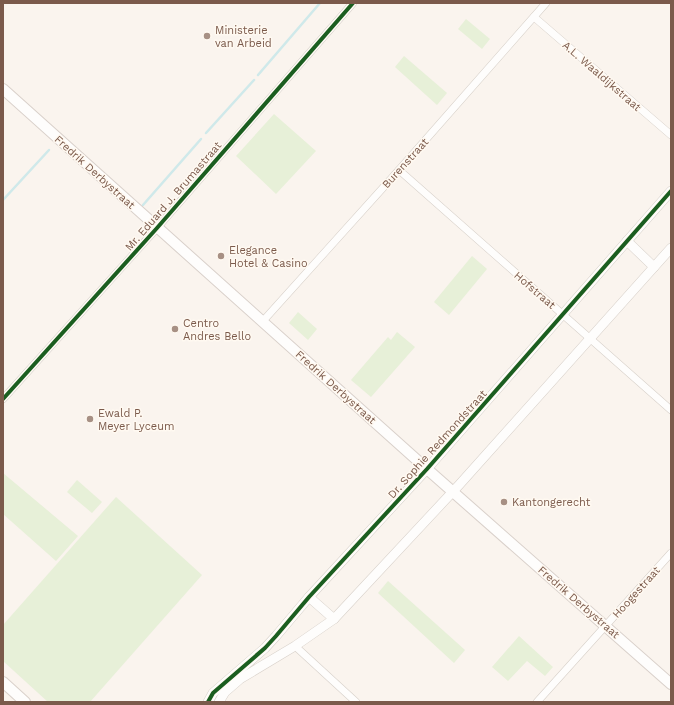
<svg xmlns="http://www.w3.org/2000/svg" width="674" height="705" font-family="'Work Sans',sans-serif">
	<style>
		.green { fill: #e7f0d8 }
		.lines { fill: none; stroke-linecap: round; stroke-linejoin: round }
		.stream { stroke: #cfe9ea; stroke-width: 2.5 }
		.minor-casing { stroke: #d7d0c9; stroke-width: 8 }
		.tertiary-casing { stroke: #d7d0c9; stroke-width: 10 }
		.secondary-casing { stroke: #d9d0ca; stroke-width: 12 }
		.minor { stroke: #fefdfc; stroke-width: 7 }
		.tertiary { stroke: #fefdfc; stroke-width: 9 }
		.secondary { stroke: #fefdfc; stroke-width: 10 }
		.cycleway-casing { stroke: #fff9f1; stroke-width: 6 }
		.cycleway { stroke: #1b5e20; stroke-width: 4 }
		.poi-dot { fill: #a79084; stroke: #fff9f1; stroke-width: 1.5 }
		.labels { text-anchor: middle; stroke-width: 3; stroke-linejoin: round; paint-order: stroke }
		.poi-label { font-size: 11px; fill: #7b5a4b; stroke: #fff9f1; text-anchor: start }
		.street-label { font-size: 11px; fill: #7b5a4b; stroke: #fff9f1 }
	</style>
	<rect width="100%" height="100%" fill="#faf4ee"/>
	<g class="green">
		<path d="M466,19L490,39L482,49L458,29Z"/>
		<path d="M404,56L447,93L437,105L395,67Z"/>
		<path d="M274,114L316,151L276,194L236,156Z"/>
		<path d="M472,256L487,269L449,315L434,302Z"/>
		<path d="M298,312L317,329L308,340L289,323Z"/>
		<path d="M397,332L415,347L371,397L351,380L388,337L391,340Z"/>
		<path d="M3,473L78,536L56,561L3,514V499L4,498L3,497Z"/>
		<path d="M77,480L102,502L92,513L67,492Z"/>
		<path d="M116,497L202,575L90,702H48L3,661V625Z"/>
		<path d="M388,581L465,650L454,663L378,593Z"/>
		<path d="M519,636L553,667L545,676L527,661L508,681L492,667Z"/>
	</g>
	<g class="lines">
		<g class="stream">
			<path d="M258,75L320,3"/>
			<path d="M206,133L254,80"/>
			<path d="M3,200L49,150"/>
			<path d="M143,205L201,139"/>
		</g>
		<defs>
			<g id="minor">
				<path d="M534,17L671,135"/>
				<path d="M399,170L671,410"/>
				<path d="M263,321L399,170L546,3"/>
				<path d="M3,399L157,228L353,3"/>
				<path d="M295,646L356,702"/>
				<path d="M537,702L671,553"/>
			</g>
			<g id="tertiary">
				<path d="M627,241L654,267"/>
				<path d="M309,597L334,619"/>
				<path d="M208,702L213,693L265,648L276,636L309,597L427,469L671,191"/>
				<path d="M219,702L225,692L240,679L295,646L334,619L459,485L671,248"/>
			</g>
			<g id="secondary">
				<path d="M3,89L427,469L671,684"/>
				<path d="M3,682L25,702"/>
			</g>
		</defs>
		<use href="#minor" class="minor-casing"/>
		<use href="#tertiary" class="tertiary-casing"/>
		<use href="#secondary" class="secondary-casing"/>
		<use href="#minor" class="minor"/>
		<use href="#tertiary" class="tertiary"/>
		<use href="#secondary" class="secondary"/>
		<defs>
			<g id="cycleway">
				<path d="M3,399L157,228L353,3"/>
				<path d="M208,702L213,693L265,648L276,636L309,597L427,469L671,191"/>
			</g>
		</defs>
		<use href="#cycleway" class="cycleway-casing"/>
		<use href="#cycleway" class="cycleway"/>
	</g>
	<g class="poi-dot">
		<circle cx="207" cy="36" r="4"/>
		<circle cx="221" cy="256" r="4"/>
		<circle cx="175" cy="329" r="4"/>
		<circle cx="90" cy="419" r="4"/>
		<circle cx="504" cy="502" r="4"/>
	</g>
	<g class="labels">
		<g class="poi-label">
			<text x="215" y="34">Ministerie<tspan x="215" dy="13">van Arbeid</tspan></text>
			<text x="229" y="254">Elegance<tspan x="229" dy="13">Hotel &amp; Casino</tspan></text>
			<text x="183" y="327">Centro<tspan x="183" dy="13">Andres Bello</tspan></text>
			<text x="98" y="417">Ewald P.<tspan x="98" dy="13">Meyer Lyceum</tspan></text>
			<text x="512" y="506">Kantongerecht</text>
		</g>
		<g class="street-label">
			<text transform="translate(602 76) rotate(41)" y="4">A.L. Waaldijkstraat</text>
			<text transform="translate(405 163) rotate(-48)" y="4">Burenstraat</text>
			<text transform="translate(95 172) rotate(42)" y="4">Fredrik Derbystraat</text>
			<text transform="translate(173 196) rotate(-49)" y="4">Mr. Eduard J. Brumastraat</text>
			<text transform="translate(535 290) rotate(41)" y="4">Hofstraat</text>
			<text transform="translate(336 387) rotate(42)" y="4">Fredrik Derbystraat</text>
			<text transform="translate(437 444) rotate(-48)" y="4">Dr. Sophie Redmondstraat</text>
			<text transform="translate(636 592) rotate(-48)" y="4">Hoogestraat</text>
			<text transform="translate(579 602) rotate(41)" y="4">Fredrik Derbystraat</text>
		</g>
	</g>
	<rect width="674" height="705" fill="none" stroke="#7b5a4b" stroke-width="8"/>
</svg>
